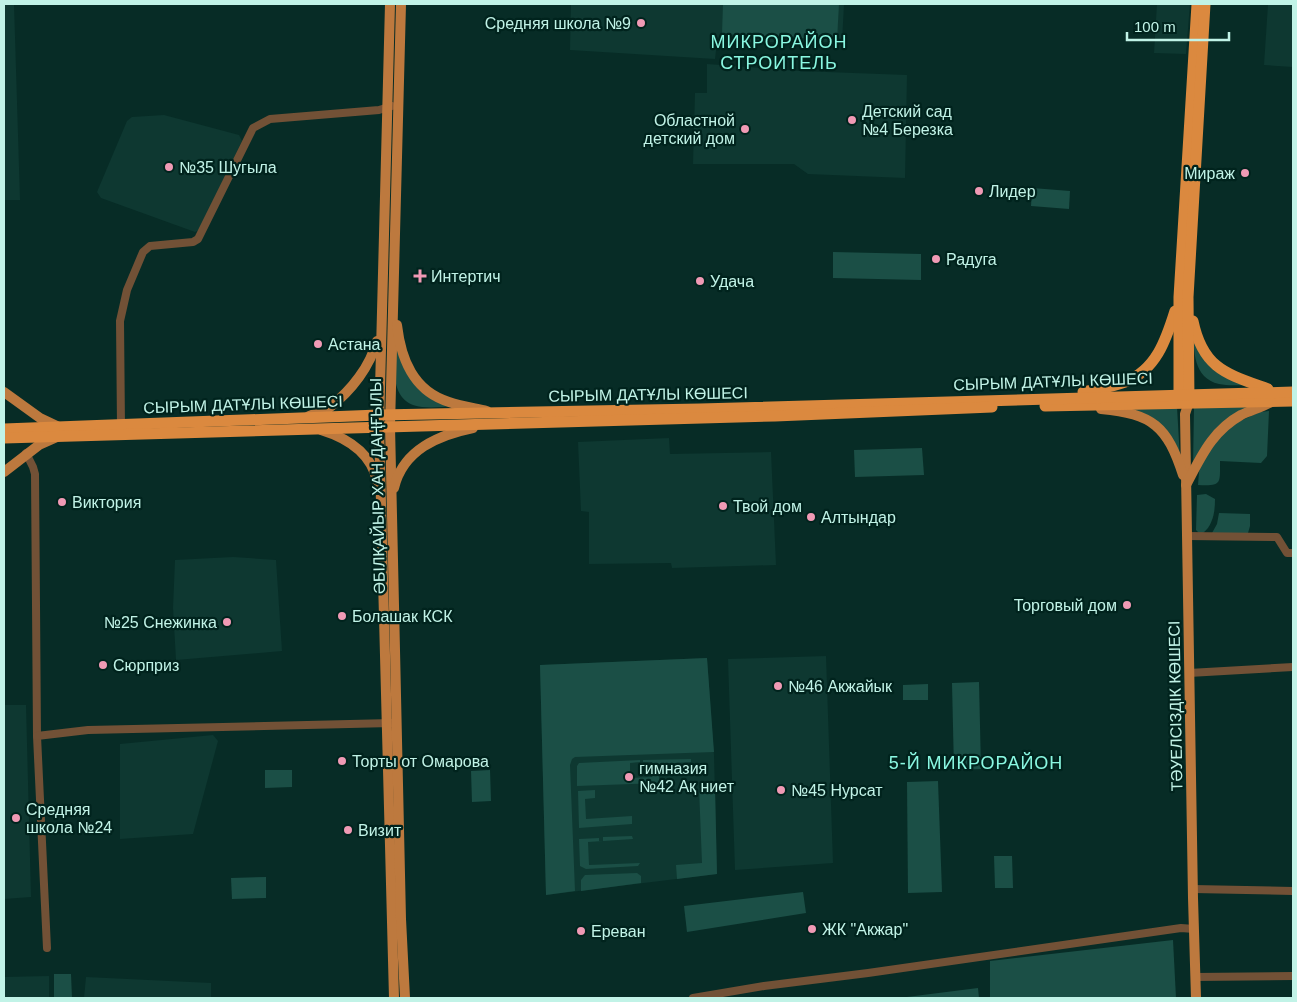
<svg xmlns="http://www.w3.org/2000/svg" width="1297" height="1002" font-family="Helvetica,sans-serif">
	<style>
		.built { fill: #0e3831 }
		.green { fill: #1b4f46 }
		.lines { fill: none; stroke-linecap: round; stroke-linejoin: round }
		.minor { stroke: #725136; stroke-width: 8 }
		.major { stroke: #bd793e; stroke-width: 10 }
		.highway { stroke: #db893f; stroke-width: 11 }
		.poi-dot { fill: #f09ab5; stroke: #00231d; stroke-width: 2 }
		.labels { text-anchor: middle; stroke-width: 4.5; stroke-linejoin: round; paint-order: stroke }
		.poi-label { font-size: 16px; fill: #c1f3e7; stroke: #00231d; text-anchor: start }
		.street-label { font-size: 16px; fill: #c1f3e7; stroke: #00231d }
		.neighbourhood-label { font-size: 18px; letter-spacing: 1px; fill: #8af8e2; stroke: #00231d }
	</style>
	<rect width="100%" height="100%" fill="#072c26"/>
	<g class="built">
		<path d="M4,4H14L20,200H4Z"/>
		<path d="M571,4H844L842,42H717L715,59L570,50Z"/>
		<path d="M1157,4H1190L1186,54L1154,53Z"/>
		<path d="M1268,4H1293V67L1264,65Z"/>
		<path d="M707,64L800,71L907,75L905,178L808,174L794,164H693L695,93H707Z"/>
		<path d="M164,115L239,135L242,141L199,230L195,232L101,198L97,192L127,121L132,117Z"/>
		<path d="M669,438L670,454L771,452L776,565L672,568L671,563L589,564V512L581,511L578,442Z"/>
		<path d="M233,557L276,560L282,651L176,660L173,608L175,560Z"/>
		<path d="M826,656L833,863L735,870L728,659Z"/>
		<path d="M707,658L714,755L717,874L546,895L540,665Z"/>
		<path d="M4,705H26L31,897L4,899Z"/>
		<path d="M213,735L218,741L193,834L120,839V744Z"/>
		<path d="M49,976V998H4V977Z"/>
		<path d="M86,977L211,983V998H84Z"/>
	</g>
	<g class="green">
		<path d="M723,4H839L837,40L722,34Z"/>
		<path d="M1032,188L1070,191L1069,209L1031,206Z"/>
		<path d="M833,252L921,254V280L833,278Z"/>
		<path d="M1193,330L1195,341L1247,385C1238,385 1228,386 1219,384C1193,378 1194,351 1193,330Z"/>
		<path d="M396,339L407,373L453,406C443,407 432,408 422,407C387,403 395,363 396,339Z"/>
		<path d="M1258,406L1240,411L1193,468L1194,407Z"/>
		<path d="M1177,407L1180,459L1177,449L1129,409Z"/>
		<path d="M1269,411L1267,456L1261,463L1220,461C1220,484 1222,486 1198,485L1199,472L1203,458L1229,426L1260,412Z"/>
		<path d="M922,448L924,475L855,477L854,450Z"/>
		<path d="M1206,494L1215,499C1215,512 1213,525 1203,533H1199L1196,530L1197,495Z"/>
		<path d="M1219,513L1250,514V526L1248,533H1212L1217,524Z"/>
		<path d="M707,658L714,752L575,757L572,759L570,765L575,891L546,895L540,665Z"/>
		<path d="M979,682L981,769L954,770L952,683Z"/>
		<path d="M928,684V700H903V685Z"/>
		<path d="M691,759V762L659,764V783L577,786V766L579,763L640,760V762L630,763V778L652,777V762H643V760Z"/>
		<path d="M265,770H292V787L265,788Z"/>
		<path d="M490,770L491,801L472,802L471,771Z"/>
		<path d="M938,781L942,892L908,893L907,782Z"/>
		<path d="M715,787L717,874L677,879L676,865L702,863L699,788Z"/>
		<path d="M595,790V798L585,799L586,819L632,816V824L579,828L578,791Z"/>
		<path d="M632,836L633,839L588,842L589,865L640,863L638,866L586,869L580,866L579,839L599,838V841H603V837Z"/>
		<path d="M994,856H1012L1013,888H995Z"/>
		<path d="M637,873L641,876V883L581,891V880L585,875Z"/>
		<path d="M266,877V898L232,899L231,878Z"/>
		<path d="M803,892L806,913L687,932L684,906Z"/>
		<path d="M1173,940L1176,998H990V961Z"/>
		<path d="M54,974H71L72,998H54Z"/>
		<path d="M978,988L979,998H928L923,997L920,998H899Z"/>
	</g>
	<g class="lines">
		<g class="minor">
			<path d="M121,427L120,321L127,290L143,252L150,246L193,242L198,239L253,128L270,119L379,110L392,106"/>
			<path d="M26,453L33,467L35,474L37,736L47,948"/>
			<path d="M1187,536L1277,537L1287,553H1293"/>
			<path d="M1189,673L1293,667"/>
			<path d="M37,736L88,730L392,723"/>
			<path d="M1193,889L1293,891"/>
			<path d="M1195,977L1293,976"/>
			<path d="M693,998L764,986L868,973L1181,928L1194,929"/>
		</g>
		<g class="major">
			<path d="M390,4L379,427L394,998"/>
			<path d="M401,4L390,426L401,919L405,998"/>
			<path d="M397,325C401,359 413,391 449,402C461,406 474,408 487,411"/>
			<path d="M4,392L40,418L59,427"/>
			<path d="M1189,402L1185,414L1193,898L1196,998"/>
			<path d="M1101,409C1153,414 1167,426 1183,475"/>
			<path d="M309,416C316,413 325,411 330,407C352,390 370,366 377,341"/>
			<path d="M321,430C347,438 371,452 377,481"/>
			<path d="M4,472L39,445L57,437"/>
			<path d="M1186,485C1201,457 1212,431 1241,415C1251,410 1263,407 1273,401"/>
			<path d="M394,488C403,450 438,435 473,428"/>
		</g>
		<g class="highway">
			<path d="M1193,321C1203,369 1227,374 1268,389"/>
			<path d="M1083,392C1096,389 1112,387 1125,382C1156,370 1166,340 1175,311"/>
			<path d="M1179,401V297L1197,4"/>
			<path d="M1189,401L1188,297L1205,4"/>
			<path d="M1045,406L1293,401"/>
			<path d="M4,429L379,415L700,409L1293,392"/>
			<path d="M4,438L775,416L992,407"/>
		</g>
	</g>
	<g class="poi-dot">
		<circle cx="641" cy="23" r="5"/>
		<circle cx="852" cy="120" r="5"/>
		<circle cx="745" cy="129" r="5"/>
		<circle cx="169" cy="167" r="5"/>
		<circle cx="1245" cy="173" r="5"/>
		<circle cx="979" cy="191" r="5"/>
		<circle cx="936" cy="259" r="5"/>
		<path d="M417.5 268.5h5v5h5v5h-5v5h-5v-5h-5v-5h5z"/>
		<circle cx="700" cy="281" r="5"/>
		<circle cx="318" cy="344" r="5"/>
		<circle cx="62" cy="502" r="5"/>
		<circle cx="723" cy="506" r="5"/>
		<circle cx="811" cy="517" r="5"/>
		<circle cx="1127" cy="605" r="5"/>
		<circle cx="342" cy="616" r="5"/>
		<circle cx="227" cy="622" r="5"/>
		<circle cx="103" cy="665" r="5"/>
		<circle cx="778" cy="686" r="5"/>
		<circle cx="342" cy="761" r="5"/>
		<circle cx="629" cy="777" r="5"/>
		<circle cx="781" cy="790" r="5"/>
		<circle cx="16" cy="818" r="5"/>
		<circle cx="348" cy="830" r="5"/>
		<circle cx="812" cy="929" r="5"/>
		<circle cx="581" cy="931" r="5"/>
	</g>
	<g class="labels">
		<g class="poi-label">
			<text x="631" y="29" text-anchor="end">Средняя школа №9</text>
			<text x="862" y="117">Детский сад<tspan x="862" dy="18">№4 Березка</tspan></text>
			<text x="735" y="126" text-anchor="end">Областной<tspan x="735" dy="18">детский дом</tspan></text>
			<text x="179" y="173">№35 Шугыла</text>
			<text x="1235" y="179" text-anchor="end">Мираж</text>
			<text x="989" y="197">Лидер</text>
			<text x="946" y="265">Радуга</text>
			<text x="431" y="282">Интертич</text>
			<text x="710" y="287">Удача</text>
			<text x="328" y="350">Астана</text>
			<text x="72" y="508">Виктория</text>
			<text x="733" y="512">Твой дом</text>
			<text x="821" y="523">Алтындар</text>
			<text x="1117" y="611" text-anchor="end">Торговый дом</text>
			<text x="352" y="622">Болашак КСК</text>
			<text x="217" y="628" text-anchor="end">№25 Снежинка</text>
			<text x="113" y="671">Сюрприз</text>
			<text x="788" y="692">№46 Акжайык</text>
			<text x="352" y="767">Торты от Омарова</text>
			<text x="639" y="774">гимназия<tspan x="639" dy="18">№42 Ақ ниет</tspan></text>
			<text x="791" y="796">№45 Нурсат</text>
			<text x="26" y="815">Средняя<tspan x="26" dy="18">школа №24</tspan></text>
			<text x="358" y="836">Визит</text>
			<text x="822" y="935">ЖК "Акжар"</text>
			<text x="591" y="937">Ереван</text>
		</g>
		<g class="street-label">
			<text transform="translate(1053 381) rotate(-2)" y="6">СЫРЫМ ДАТҰЛЫ КӨШЕСІ</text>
			<text transform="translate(648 394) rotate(-1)" y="6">СЫРЫМ ДАТҰЛЫ КӨШЕСІ</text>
			<text transform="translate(243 404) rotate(-2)" y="6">СЫРЫМ ДАТҰЛЫ КӨШЕСІ</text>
			<text transform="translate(377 486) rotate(-91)" y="6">ӘБІЛҚАЙЫР ХАН ДАҢҒЫЛЫ</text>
			<text transform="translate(1175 706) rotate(-91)" y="6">ТӘУЕЛСІЗДІК КӨШЕСІ</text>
		</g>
		<g class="neighbourhood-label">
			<text x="779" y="48">МИКРОРАЙОН<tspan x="779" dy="21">СТРОИТЕЛЬ</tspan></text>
			<text x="976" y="769">5-Й МИКРОРАЙОН</text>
		</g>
	</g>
	<rect width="1297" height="1002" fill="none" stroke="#c1f3e7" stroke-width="10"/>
	<path d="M1127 32v8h102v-8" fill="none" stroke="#c1f3e7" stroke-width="2.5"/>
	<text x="1134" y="32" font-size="15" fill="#c1f3e7" stroke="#00231d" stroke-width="4" paint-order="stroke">100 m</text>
</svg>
